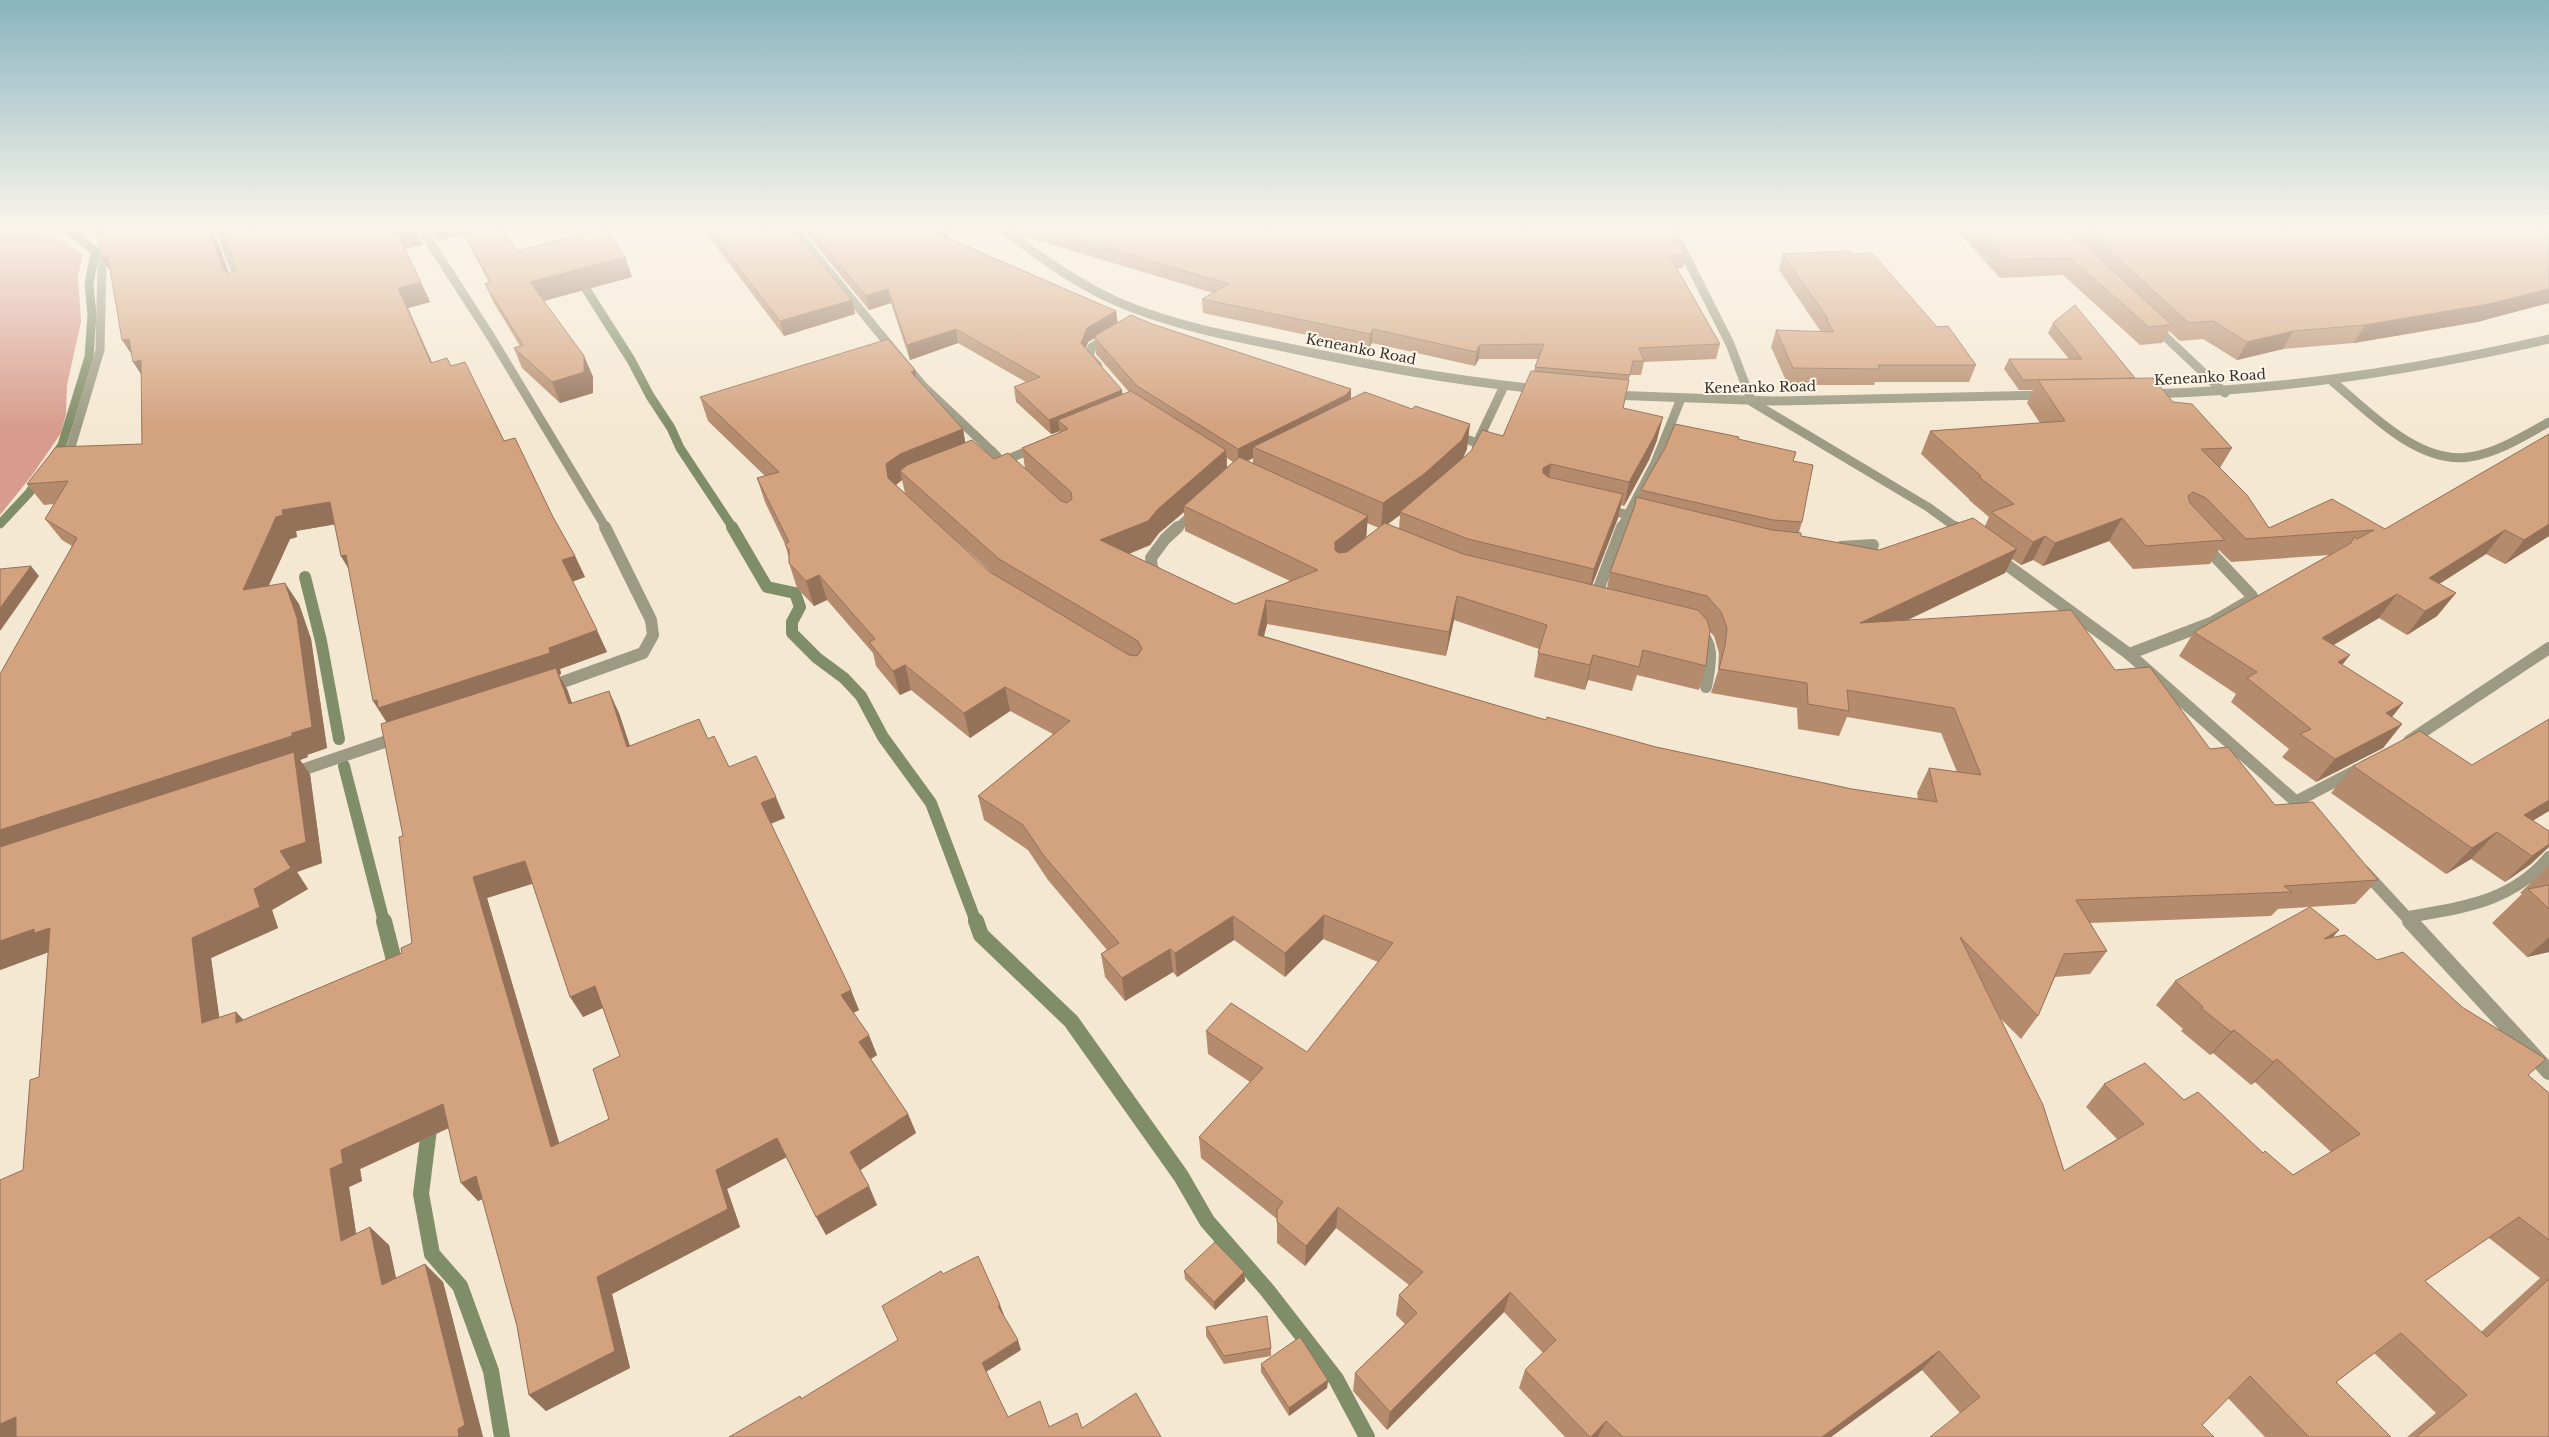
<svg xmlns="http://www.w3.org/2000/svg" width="2549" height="1437" font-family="'Libre Baskerville',serif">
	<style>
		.forest { fill: #d79c8d }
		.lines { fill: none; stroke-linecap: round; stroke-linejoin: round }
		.stream-far2 { stroke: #7f8d68; stroke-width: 9 }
		.stream-far1 { stroke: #7f8d68; stroke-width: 12 }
		.stream { stroke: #7f8d68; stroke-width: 16 }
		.minor-far2 { stroke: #9c9a83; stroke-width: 9 }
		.minor-far1 { stroke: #9c9a83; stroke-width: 12 }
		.minor { stroke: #9c9a83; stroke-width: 16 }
		.wall { fill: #b58b6d; fill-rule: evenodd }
		.shaded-wall { fill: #947159 }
		.building { fill: #d3a27f; stroke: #947159; fill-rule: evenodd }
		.labels { text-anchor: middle; stroke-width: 4; stroke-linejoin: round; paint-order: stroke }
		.far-street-label { font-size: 14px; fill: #37322a; stroke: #fef6e8 }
	</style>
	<rect width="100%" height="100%" fill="#f5e8d2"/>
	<path class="forest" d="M0,227H40L38,233L62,241L83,255L78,276L81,322L67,385L66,414L61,433L33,474L0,515Z"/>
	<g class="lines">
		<g class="stream-far2">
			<path d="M577,275L631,360L650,396L671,428L680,448L733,528"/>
			<path d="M0,524L29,493L62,445L89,357L92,315L89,284L95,251L71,232L74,227"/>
		</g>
		<g class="stream-far1">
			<path d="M732,527L767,587L795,593L800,607L792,622V633L817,658L844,678L861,696L883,737L931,803L976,922"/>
			<path d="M305,577L321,641L339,739"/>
			<path d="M344,766L384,922"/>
		</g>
		<g class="stream">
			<path d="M384,921L397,972"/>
			<path d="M976,921L981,935L1071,1021L1181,1176L1207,1221L1267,1290L1336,1379L1367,1437"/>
			<path d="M430,1121L421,1194L432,1254L460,1286L491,1371L502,1437"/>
		</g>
		<g class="minor-far2">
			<path d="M219,227L241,286"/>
			<path d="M420,227L491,337L606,528"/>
			<path d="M792,227L923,386L997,456"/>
			<path d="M1000,227C1037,255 1075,283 1118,302C1169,324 1224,335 1279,346C1365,364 1452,381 1540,389"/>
			<path d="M1671,227L1730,344L1752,402L1928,507L1957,528"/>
			<path d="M2154,326L2225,393"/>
			<path d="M1098,366L1089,356L1092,347L1109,336"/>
			<path d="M2332,381C2368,411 2418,465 2469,457C2497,453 2524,436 2549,422"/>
			<path d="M2150,394C2286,390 2417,370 2549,339"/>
			<path d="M1610,395L1773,401L2047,395"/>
			<path d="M1452,434L1477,443"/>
			<path d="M1476,445L1504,386"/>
			<path d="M68,457L100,350L102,259L106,227"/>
			<path d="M973,459L992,451"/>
			<path d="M1003,461L1037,447"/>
			<path d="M1603,509L1647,519"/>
			<path d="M1177,528L1197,510"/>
			<path d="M1621,528L1655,463L1680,401"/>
		</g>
		<g class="minor-far1">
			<path d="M1955,527L1966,535"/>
			<path d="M1841,547L1873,545"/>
			<path d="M1996,557L2129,654L2311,815"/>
			<path d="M1161,577L1152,569L1151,558L1165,539L1178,527"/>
			<path d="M1594,601L1622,527"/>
			<path d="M1697,628C1716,645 1710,664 1706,687"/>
			<path d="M2129,654L2213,622L2249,601L2252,596L2204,545"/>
			<path d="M549,687L643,653L653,635L651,620L605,527"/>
			<path d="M2409,741L2549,648"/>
			<path d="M290,774L399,737"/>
			<path d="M2297,801L2357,770"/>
			<path d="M2364,871L2411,922"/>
			<path d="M2409,917C2463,907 2512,902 2549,857"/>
		</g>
		<path class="minor" d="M2410,921L2549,1072"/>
	</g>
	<g class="wall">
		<path d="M428,227H502L517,251L625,257L632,277L544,301L584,356L593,377V393L560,403L522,368L514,348L520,346L494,303L485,284L489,282L463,234L437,241Z"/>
		<path d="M700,227H791L855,314L784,336L713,242Z"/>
		<path d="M801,227H951L947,237L1116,311L1117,323L1152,324L1351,389V399L1467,449L1462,460L1503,436L1534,371L1535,367L1538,359H1479L1475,366L1372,343L1369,348L1203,313L1202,299L1213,293L1023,236L1011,227H1673L1686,255L1683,268H1677L1720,344L1716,359L1644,362L1641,375H1630L1623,409L1657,440L1649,460L1624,506L1621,505L1618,518L1592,585L1607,588L1610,572L1633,512L1636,497L1639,498L1641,490L1738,439L1793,461L1802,522L1799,532L1801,536L1879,550L1985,526L1989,517L1969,500V499L1921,454L1930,431L2040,423L2027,403L2033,390H2019L2004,369L2009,359H2069L2048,333L2053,323L2135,379L2173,402L2232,448L2220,468L2269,528L2385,529L2549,434V536L2505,564L2486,554L2439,584L2456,593L2437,616L2407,635L2379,618L2333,645L2342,665L2403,703L2392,717L2402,724L2383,748L2316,782L2282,757L2289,749L2231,702L2236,694L2179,656L2194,632L2329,555L2231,562L2219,550L2210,564L2133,569L2109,541L2043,566L2033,560L2021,565L2012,559L2005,573L1908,620L2115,670L2210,749L2275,805L2378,880L2355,904L2278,909L2271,916L2090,923L2107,951L2090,974L2055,977L2038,1016L2021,1039L1999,1017L2064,1171L2117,1139L2086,1107L2104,1084L2184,1100L2263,1153L2293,1175L2331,1152L2255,1082L2251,1085L2213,1053L2210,1055L2181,1031L2183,1029L2156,1005L2175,981L2339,930L2332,938L2377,960L2528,1075L2549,1093V1437H2407L2436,1413L2374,1353L2336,1382L2391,1437H2265L2228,1398L1960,1413L1922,1370L1831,1437H1565L1519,1388L1525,1370L1543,1353L1504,1312L1387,1430L1353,1391L1355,1373L1405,1324L1396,1315L1399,1295L1409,1285L1336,1228L1305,1266L1277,1243V1219L1201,1158L1199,1137L1250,1082L1208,1054L1206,1031L1307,1052L1378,962L1323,939L1285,977L1234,940L1177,977L1173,972L1125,1001L1105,977L1101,954L1107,950L1048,880L1028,850L984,820L978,796L1053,734L1010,711L970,738L911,690L900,695L876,666L873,653L827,600L814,606L797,588L789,563V558L785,544L765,502L757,478L765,476L708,421L700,397L915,370L917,379L963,429L965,442L994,459L1025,468L1022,448L1060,432V431L1051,434L1016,402L1014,387L1026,382L958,343L910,360L891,303L869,310ZM1095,338L1096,354L1129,392L1122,394L1086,348L1088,342ZM1227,458L1233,462L1227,467ZM1253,458V463L1248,461ZM902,480L905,493L896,485ZM1184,512L1185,531L1290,581L1235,604L1129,554L1150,545L1159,533ZM1400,515L1399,529L1388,524ZM1367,523L1379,528L1366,537ZM944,530L976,558L994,575L990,572ZM1454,620L1539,649L1534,677L1585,690L1588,680L1632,691L1637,675L1699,690L1706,666L1710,632L1714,636L1719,653L1718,671L1711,693L1797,708L1798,729L1839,736L1847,717L1941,733L1957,772L1929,768L1917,793L1918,799L1852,789L1656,747L1546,720L1264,636L1267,624L1446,656ZM2489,1238L2540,1278L2481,1332L2425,1281Z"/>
		<path d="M1954,227H2549V303L2477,322L2354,343L2283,349L2237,360L2203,339L2180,341L2169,331L2162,343L2140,345L2063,275L2000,278Z"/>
		<path d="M213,229L229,274L423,245L405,249L430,302L408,308L432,363L451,366L504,441L553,517L575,556L585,577L572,581L607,652L560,669L561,674L559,675L567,689L572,703L619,713L630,746L708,739L729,767L785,818L771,824L859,1010L853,1013L877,1055L871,1059L908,1114L916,1133L860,1170L877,1205L826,1235L786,1157L727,1189L740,1227L612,1294L630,1368L546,1411L529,1395L517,1326L483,1199L478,1201L449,1128L360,1169L362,1181L349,1187L356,1234L389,1245L396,1278L425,1264L443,1282L483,1437H0L23,1170L39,1077L48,952L0,970V674L72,546L62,540L45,519L54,504L44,505L27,484L142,444L141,375L132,355L110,270L102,258ZM335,524L341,556L349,569L387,723L403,836L412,943L402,953L243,1020L236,1012L219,1018L211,958L278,928L272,910L308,889L297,872L322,863L310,774L300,760L308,757L307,755L327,748L311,639L299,604L269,585L290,539L297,537L296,531ZM533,883L583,1017L603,1008L620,1056L609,1119L559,1144L487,898Z"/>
		<path d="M1783,254H1852L1937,327L1976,365L1969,382H1875L1874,385H1788L1771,347L1776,330L1821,332L1779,270Z"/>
		<path d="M2353,766L2533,821L2549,831L2531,864L2505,882L2471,859L2446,874L2331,793Z"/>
		<path d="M2549,865V952L2527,957L2492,923L2522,894L2520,893Z"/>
		<path d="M1184,1271L1244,1272L1245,1281L1215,1310L1185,1279Z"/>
		<path d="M1206,1327L1271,1348V1356L1224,1364L1206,1336Z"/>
		<path d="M1261,1364L1328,1380L1327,1388L1289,1416L1261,1372Z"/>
	</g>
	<g class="shaded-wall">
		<path d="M208,227H214L213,229L235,289L223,269Z"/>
		<path d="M406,227H415L423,245L404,249L395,230Z"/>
		<path d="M430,227H460L463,234L437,241Z"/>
		<path d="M943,227H951L943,248L940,235Z"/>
		<path d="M108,257L115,278L102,258Z"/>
		<path d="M625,257L632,277L539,302L530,282Z"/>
		<path d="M421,282L430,302L408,308L441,383L431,363L398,288Z"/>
		<path d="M888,289L891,303L869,310L866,296Z"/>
		<path d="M2549,289V303L2477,322L2354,343L2365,325Z"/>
		<path d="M852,300L855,314L784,336L780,321Z"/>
		<path d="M1116,311L1118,325L1088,342L1083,357L1081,343L1087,328Z"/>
		<path d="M956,329L958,343L910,360L907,345Z"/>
		<path d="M1373,329L1372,343L1369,348L1370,334Z"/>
		<path d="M2293,331L2283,349L2237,360L2247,342Z"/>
		<path d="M129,339L136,361L122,340Z"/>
		<path d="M1480,345L1479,359L1475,366L1476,352Z"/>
		<path d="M584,356L593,377V393L560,403L552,382Z"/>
		<path d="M141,360L147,383L133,362Z"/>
		<path d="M915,370L920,394L911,372Z"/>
		<path d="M1351,389V406L1253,447V458L1238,465V449Z"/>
		<path d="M1122,390L1123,404L1058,420L1060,431L1051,434L1049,420Z"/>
		<path d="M1663,417L1657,440L1649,460L1624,506L1629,482Z"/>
		<path d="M1470,424L1467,449L1459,466L1400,512V515L1381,529L1383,503Z"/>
		<path d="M963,429L967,453L900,471L902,480L892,488L888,478L886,464L900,454Z"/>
		<path d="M1226,450L1227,474L1184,506V512L1159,533L1150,545L1102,565L1100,540Z"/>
		<path d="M1551,464L1547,488L1539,492L1543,468Z"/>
		<path d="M1623,494L1618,518L1589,593L1594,569Z"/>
		<path d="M330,502L343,523L296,531L297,537L290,539L257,611L243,590L276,517L282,510Z"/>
		<path d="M1368,516L1366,540L1334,566L1335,542Z"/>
		<path d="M2122,518L2109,541L2043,566L2055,543Z"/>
		<path d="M2549,524V536L2505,564L2524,540Z"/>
		<path d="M2505,530L2486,554L2411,602L2429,578Z"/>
		<path d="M2045,536L2033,560L2021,565L2033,542Z"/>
		<path d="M2017,549L2005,573L1851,647L1860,623Z"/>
		<path d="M346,555L354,578L341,556Z"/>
		<path d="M575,556L585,577L572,582L562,560Z"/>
		<path d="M31,566L39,576L0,631V608Z"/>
		<path d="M819,575L827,600L814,606L806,581Z"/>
		<path d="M285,583L299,604L311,639L327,748L307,755L308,757L300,760L310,774L322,863L297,872L308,889L272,910L278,928L211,958L223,1043L0,858V830Z"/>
		<path d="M2456,593L2437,616L2407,635L2425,611Z"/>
		<path d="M2397,594L2379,618L2305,662L2322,638Z"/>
		<path d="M1457,596L1454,620L1446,656L1449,632Z"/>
		<path d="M1266,600L1267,624L1258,659V635Z"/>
		<path d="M597,630L607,652L560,669L561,674L559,675L567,689L580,726L387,723L373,701L549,648Z"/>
		<path d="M1593,655L1588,680L1585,690L1590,665Z"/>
		<path d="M2350,655L2332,678L2338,662Z"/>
		<path d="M905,665L911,690L900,695L893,671Z"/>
		<path d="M1005,687L1010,711L970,738L964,713Z"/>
		<path d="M609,691L619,713L637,768L627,747Z"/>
		<path d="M2403,703L2384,727L2386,713Z"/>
		<path d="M2402,724L2383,748L2316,782L2335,759Z"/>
		<path d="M776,797L785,818L769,824L761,803Z"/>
		<path d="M2549,800V811L2505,838L2524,815Z"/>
		<path d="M2497,832L2471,859L2446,874L2472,848Z"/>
		<path d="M2549,844V847L2531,864L2505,882L2532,856Z"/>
		<path d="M525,861L538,882L487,898L566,1166L551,1147L473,877Z"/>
		<path d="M1324,915L1323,939L1285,977V953Z"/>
		<path d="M1233,916L1234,940L1177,977L1175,953Z"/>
		<path d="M50,928L52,951L0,970V941L34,929Z"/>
		<path d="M2339,930L2317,954L2324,939Z"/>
		<path d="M2549,937V952L2527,957Z"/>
		<path d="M1170,949L1173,972L1125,1001L1122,978Z"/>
		<path d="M595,986L607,1006L583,1017L570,997Z"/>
		<path d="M851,990L859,1010L849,1015L841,995Z"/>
		<path d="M236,1012L255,1032L236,1023Z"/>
		<path d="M2234,1030L2213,1053L2210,1055L2231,1032Z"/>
		<path d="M869,1035L877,1055L867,1061L859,1042Z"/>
		<path d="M2277,1059L2255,1082L2251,1085L2273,1062Z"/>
		<path d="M443,1104L459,1123L360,1169L362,1181L349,1187L360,1259L341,1241L330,1169L341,1150Z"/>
		<path d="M908,1114L916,1133L859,1171L850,1152Z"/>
		<path d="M777,1138L787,1157L727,1189L740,1227L612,1294L630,1368L546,1411L529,1395L597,1277L716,1170Z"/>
		<path d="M476,1176L493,1194L478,1201L461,1183Z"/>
		<path d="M869,1186L877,1205L826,1235L816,1217Z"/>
		<path d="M1338,1207L1336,1228L1305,1266L1306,1246Z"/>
		<path d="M370,1227L389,1245L401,1302L382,1285Z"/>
		<path d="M425,1264L443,1282L483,1437H459Z"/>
		<path d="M1244,1272L1245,1281L1215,1310L1214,1302Z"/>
		<path d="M1510,1292L1504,1312L1387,1430L1390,1412Z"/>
		<path d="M1000,1305L1004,1315L1002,1316L998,1306Z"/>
		<path d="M1018,1340L1021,1350L986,1372L982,1363Z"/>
		<path d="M1939,1351L1922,1370L1831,1437H1822Z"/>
		<path d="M1328,1380L1327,1388L1289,1416V1408Z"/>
		<path d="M16,1417L34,1437H0V1424Z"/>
		<path d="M1606,1421L1598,1437H1591Z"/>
	</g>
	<g class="building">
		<path d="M98,227H208L223,269L229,274L236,269L222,227H406L395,230L421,282L398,288L431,363L447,358L451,366L465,362L504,441L515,438L553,517L575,556L562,560L597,630L549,648L550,653L378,708L377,700L373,701L346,555L341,556L330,502L282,510L283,515L276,517L243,590L285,583L297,618L312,727L292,733V736L0,830V674L77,538L45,519L68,481L27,484L56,447L142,444L141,360L133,362L129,339L122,340L108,257L102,258L97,233Z"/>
		<path d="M461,227H502L517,251L605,228L625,257L530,282L584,356V372L552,382L514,348L523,345L485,284L491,282Z"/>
		<path d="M707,227H791L852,300L780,321Z"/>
		<path d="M808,227H943L940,235L1116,311L1087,328L1081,343L1122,390L1049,420L1014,387L1040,377L956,329L907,345L888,289L866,296Z"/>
		<path d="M1038,227H1673L1686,255H1669L1720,344L1639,348L1644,361H1633L1630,375L1535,367L1544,344L1480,345L1476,352L1373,329L1370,334L1202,299L1229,284Z"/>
		<path d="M1976,227H2065L2172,325L2149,327L2070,258L2007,260Z"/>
		<path d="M2084,227H2549V289L2489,304L2365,325L2293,331L2247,342L2213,321L2189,323Z"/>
		<path d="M1849,251L1852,254L1872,253L1937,327L1948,326L1976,365H1878L1880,369L1793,368L1776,330L1834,332L1826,319H1828L1783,254Z"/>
		<path d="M2075,305L2135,378L2023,380L2009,359H2082L2053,323Z"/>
		<path d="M1131,315L1152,324L1351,389L1346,395L1238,449L1137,386L1095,338L1096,335Z"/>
		<path d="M888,339L915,370L911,372L963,429L900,454L886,464L888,478L990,572L1129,655L1137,656L1142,649L1138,641L999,559L900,471L907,465L972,440L994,459L1008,453L1061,501L1067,503L1072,499L1071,492L1022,448L1068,429L1058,420L1131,391L1226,450L1158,509L1148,521L1100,540L1235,604L1318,570L1184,506L1239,457L1368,516L1335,542V550L1339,553L1347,552L1385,523L1463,554L1698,610L1707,620L1710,630L1706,666L1643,650L1639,667L1593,655L1590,665L1538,653L1547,625L1457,596L1449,632L1266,600L1258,635L1546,720L1547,717L1656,747L1852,789L1937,802L1929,768L1981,775L1954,708L1847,690L1849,711L1808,704L1807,683L1719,669L1725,646L1727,628L1721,612L1707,596L1610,572L1635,505L1636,497L1772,530L1801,533V536L1879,550L1973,518L2017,549L1860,623L2071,610L2115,670L2150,667L2210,749L2228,747L2275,805L2313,802L2378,880L2284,886L2292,892L2076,900L2107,951L2064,954L2038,1016L1960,937L2043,1105L2064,1171L2144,1124L2104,1084L2145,1063L2184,1100L2198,1092L2263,1153L2265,1151L2293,1175L2360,1134L2277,1059L2273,1062L2234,1030L2231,1032L2201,1008L2203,1007L2175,981L2310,907L2339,930L2324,939L2345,935L2377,960L2403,952L2462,1007L2546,1059L2528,1075L2549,1093V1240L2519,1217L2425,1281L2487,1337L2549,1279V1437H2416L2467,1395L2401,1333L2336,1382L2391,1437H2309L2250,1376L2202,1425L2214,1437H1930L1980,1397L1939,1351L1822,1437H1623L1606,1421L1591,1437H1590L1525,1370L1556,1340L1510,1292L1390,1412L1355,1373L1417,1313L1399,1295L1423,1272L1338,1207L1306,1246L1277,1222V1210L1283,1202L1199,1137L1263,1068L1206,1031L1231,1003L1307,1052L1393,943L1324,915L1285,953L1233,916L1175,953L1170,949L1122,978L1101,954L1119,943L1044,856L1023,825L978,796L1070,721L1005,687L964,713L905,665L893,671L869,642L875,639L819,575L806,581L789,563V550L785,544L789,542L757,478L779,472L700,397Z"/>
		<path d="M1531,371L1629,380L1623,408L1663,417L1654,437L1629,482L1551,464L1543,468V473L1548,477L1623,494L1594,569L1468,539L1400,512L1471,451L1482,430L1503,436Z"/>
		<path d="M2153,378L2173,402L2192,404L2232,448L2201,449L2247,495L2269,528L2332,499L2385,529L2549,434V524L2524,540L2505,530L2429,578L2456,593L2425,611L2397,594L2322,638L2350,655L2338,662L2403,703L2386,713L2402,724L2335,759L2300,734L2311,729L2247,678L2257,672L2194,632L2351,543L2354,537L2357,539L2374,530L2246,539L2206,498L2193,492L2188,496L2190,503L2225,540L2146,546L2122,518L2055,543L2045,536L2033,542L1991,512L2014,504L1979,477L1981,476L1930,431L2065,421L2038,380Z"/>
		<path d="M1365,392L1412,409L1415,406L1470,424L1462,440L1424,474L1383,503L1253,447Z"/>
		<path d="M1675,424L1739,437L1738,439L1796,452L1793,461L1813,465L1802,522L1773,520L1641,490L1665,448Z"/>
		<path d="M31,566L0,608V569Z"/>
		<path d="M556,668L569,704L609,691L627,747L699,719L708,739L714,736L729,767L756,756L776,797L761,803L851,990L841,995L869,1035L859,1042L908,1114L850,1152L869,1186L816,1217L777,1138L716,1170L728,1209L597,1277L615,1351L529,1395L517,1326L476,1176L461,1183L443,1104L341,1150L343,1163L330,1169L341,1241L370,1227L382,1285L425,1264L465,1425L458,1429L459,1437H16V1417L0,1424V1180L23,1170L30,1080L39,1077L50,928L34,933V929L0,941V847L294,752L306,842L280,851L291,868L254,889L260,907L192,938L202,1023L236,1012V1023L402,953L401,948L412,943L399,837L403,836L381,724ZM525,861L570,997L595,986L620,1056L593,1069L609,1119L551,1147L473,877Z"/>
		<path d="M2549,719V800L2524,815L2549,831V844L2532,856L2497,832L2472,848L2353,766L2420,731L2472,765Z"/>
		<path d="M2549,885V909L2528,889Z"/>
		<path d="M1215,1242L1244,1272L1214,1302L1184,1271Z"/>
		<path d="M978,1256L1000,1305L998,1306L1018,1340L982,1363L1008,1417L1040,1401L1049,1427L1077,1413L1082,1428L1136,1393L1161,1437H729L800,1396L801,1399L898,1340L882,1306L941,1271L943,1274Z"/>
		<path d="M1267,1316L1271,1348L1224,1356L1206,1327Z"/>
		<path d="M1300,1337L1328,1380L1289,1408L1261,1364Z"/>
	</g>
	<linearGradient id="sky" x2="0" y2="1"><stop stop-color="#8ab4bf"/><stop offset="0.53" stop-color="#faf5eb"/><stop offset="1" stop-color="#faf5eb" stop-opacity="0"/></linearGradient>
	<rect width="2549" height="428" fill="url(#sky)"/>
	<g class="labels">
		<g class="far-street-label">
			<text transform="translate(1361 349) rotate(11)" y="5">Keneanko Road</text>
			<text transform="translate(2210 377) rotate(-3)" y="5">Keneanko Road</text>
			<text transform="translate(1760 387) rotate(-1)" y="5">Keneanko Road</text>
		</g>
	</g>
</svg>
